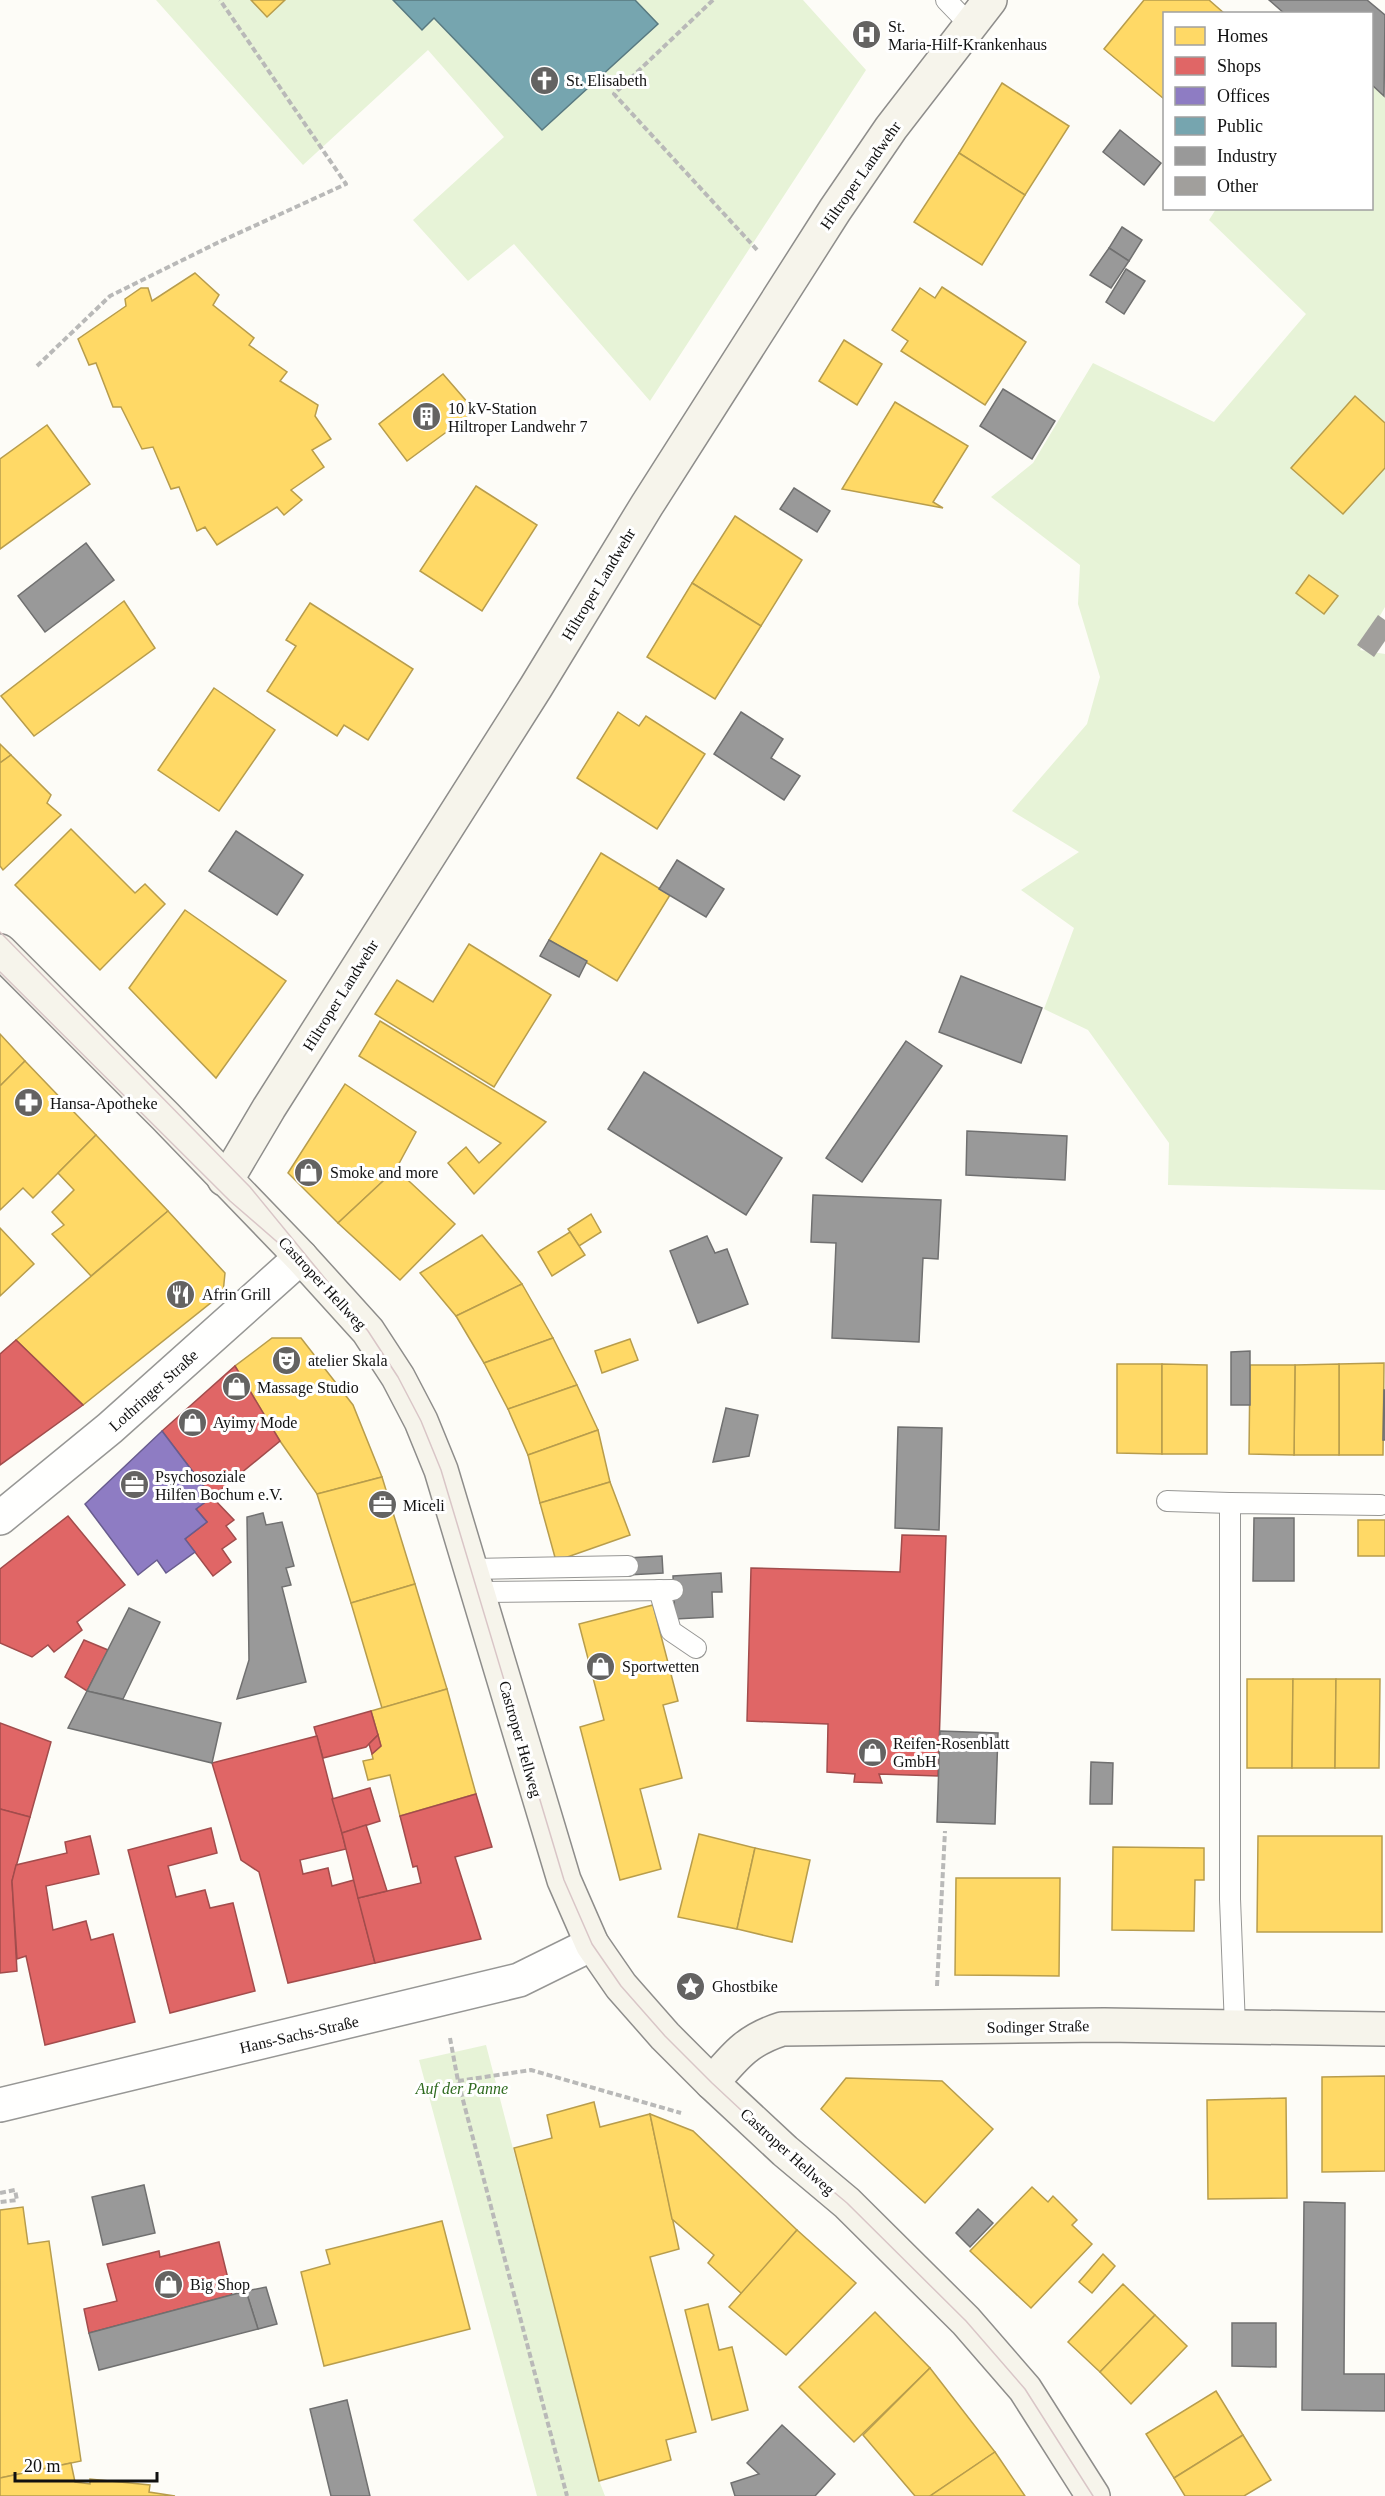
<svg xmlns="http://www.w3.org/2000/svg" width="1385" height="2496" font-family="Georgia,serif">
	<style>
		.green { fill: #e7f3d7 }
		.homes { fill: #ffd966; stroke: #b89d4c; stroke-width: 1.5 }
		.shops { fill: #e06666; stroke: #a24c4c; stroke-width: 1.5 }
		.offices { fill: #8e7cc3; stroke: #685c8e; stroke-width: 1.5 }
		.public { fill: #76a5af; stroke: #587980; stroke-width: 1.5 }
		.industry { fill: #999; stroke: #707070; stroke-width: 1.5 }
		.building { fill: #a19f9c }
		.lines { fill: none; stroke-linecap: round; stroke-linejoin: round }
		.lane-casing { stroke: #979795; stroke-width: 22 }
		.street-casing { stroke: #979795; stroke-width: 36 }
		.secondary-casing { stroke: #8e8d8b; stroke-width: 36 }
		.path { stroke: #b9b9b8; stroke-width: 4; stroke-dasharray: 6 3; stroke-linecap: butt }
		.lane { stroke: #fffffe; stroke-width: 20 }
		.street { stroke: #fffffe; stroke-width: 33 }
		.secondary { stroke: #f6f4eb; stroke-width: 33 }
		.tram { stroke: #d9c6c7; stroke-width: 1.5 }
		.labels { text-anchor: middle; stroke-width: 6; stroke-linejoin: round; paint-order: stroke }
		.poi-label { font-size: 16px; fill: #111; stroke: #fff; text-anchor: start }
		.street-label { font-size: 16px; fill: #111; stroke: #fff }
		.park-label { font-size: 16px; font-style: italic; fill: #2f6b1f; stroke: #fff }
	</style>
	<rect width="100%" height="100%" fill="#fdfcf7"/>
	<g class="green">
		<path d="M156,0H803L866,70L650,401L514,244L468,281L413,220L504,137L428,50L303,165Z"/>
		<path d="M1372,85L1385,97V607L1360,650L1385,654V1190L1168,1185L1169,1143L1088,1030L1044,1009L1074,928L1021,890L1079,852L1012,811L1087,724L1100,677L1078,604L1080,565L991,497L1033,463L1093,363L1214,422L1306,314L1209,220L1216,209L1372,208Z"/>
		<path d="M486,2045L600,2483L605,2496H537L419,2060Z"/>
	</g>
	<g class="homes">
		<path d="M251,0H285L267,17Z"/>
		<path d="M1144,0H1209L1225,14H1164V99L1104,49Z"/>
		<path d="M1002,83L1069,126L1025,195L959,153Z"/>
		<path d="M959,153L1025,195L982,265L914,222Z"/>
		<path d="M195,273L219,295L213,305L254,338L249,345L287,372L280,381L318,405L315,416L331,439L312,450L324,467L291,490L302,500L284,515L277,507L217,545L205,527L197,531L179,487L171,489L153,447L142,449L121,407H113L96,363L89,365L78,339L126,306L125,299L141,288H148L152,301Z"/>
		<path d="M942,287L1026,342L985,405L901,351L908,341L892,330L920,288L935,298Z"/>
		<path d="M844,340L882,364L857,405L819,381Z"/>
		<path d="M443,374L475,411L407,461L379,424Z"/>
		<path d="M1355,396L1385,423V468L1343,514L1291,468Z"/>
		<path d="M895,402L968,446L933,502L943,508L842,489Z"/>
		<path d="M47,425L90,484L0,549V459Z"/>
		<path d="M476,486L537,525L482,611L420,571Z"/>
		<path d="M735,516L802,560L761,626L692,583Z"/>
		<path d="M1309,575L1338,596L1324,614L1296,593Z"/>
		<path d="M692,583L761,626L715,699L647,657Z"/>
		<path d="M124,601L155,648L34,736L1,696Z"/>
		<path d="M310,603L413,669L368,740L344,725L337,736L267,691L296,646L286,640Z"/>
		<path d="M214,688L275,730L219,811L158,770Z"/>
		<path d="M618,712L639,726L646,716L705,754L657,829L577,778Z"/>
		<path d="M0,744L11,755L0,763Z"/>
		<path d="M11,755L51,795L47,803L61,815L3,870L0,866V763Z"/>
		<path d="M71,829L135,893L145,884L165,904L100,970L15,885Z"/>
		<path d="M601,853L670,895L617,981L549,940Z"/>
		<path d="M185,910L286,981L216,1078L129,988Z"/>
		<path d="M469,944L551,995L494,1087L375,1014L397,980L433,1002Z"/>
		<path d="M380,1021L546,1122L474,1194L448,1163L466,1147L479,1163L501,1143L359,1056Z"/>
		<path d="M0,1034L25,1061L0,1086Z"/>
		<path d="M25,1061L96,1135L33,1198L23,1188L0,1210V1086Z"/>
		<path d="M345,1084L416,1132L396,1169L338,1223L288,1173Z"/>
		<path d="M96,1135L168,1211L91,1276L52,1234L64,1225L52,1212L74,1190L58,1173Z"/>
		<path d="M396,1169L455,1224L400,1280L338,1223Z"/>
		<path d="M168,1211L225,1273L223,1293L83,1405L16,1340Z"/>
		<path d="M591,1214L601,1232L579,1246L568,1229Z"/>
		<path d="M0,1228L34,1264L0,1296Z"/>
		<path d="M570,1232L585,1255L552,1276L538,1252Z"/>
		<path d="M482,1235L522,1284L456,1316L420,1273Z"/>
		<path d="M522,1284L553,1338L484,1363L456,1316Z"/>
		<path d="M272,1338H301L353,1405L382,1477L317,1494L280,1441L235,1366Z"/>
		<path d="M553,1338L577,1385L508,1409L484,1363Z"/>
		<path d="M630,1339L638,1360L602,1373L595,1351Z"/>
		<path d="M1384,1363L1383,1455H1339V1364Z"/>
		<path d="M1117,1364H1162V1454L1117,1453Z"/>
		<path d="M1162,1364L1207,1365V1454H1162Z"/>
		<path d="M1339,1364V1455H1294L1295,1365Z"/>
		<path d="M1250,1365H1295L1294,1455L1249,1454Z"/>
		<path d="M577,1385L598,1430L528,1455L508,1409Z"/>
		<path d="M598,1430L610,1482L540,1503L528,1455Z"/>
		<path d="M382,1477L415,1584L351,1603L317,1494Z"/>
		<path d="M610,1482L630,1535L556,1561L540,1503Z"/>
		<rect x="1358" y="1520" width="27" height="36"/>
		<path d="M415,1584L447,1689L382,1708L351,1603Z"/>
		<path d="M653,1605L678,1701L663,1705L682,1778L640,1789L661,1869L620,1880L580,1727L604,1720L579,1624Z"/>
		<path d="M1247,1679H1293L1292,1768H1247Z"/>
		<path d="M1293,1679H1336L1335,1768H1292Z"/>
		<path d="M1336,1679H1380L1379,1768H1335Z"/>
		<path d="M447,1689L476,1794L400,1816L390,1775L368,1780L363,1761L373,1759L372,1754L381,1746L371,1711Z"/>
		<path d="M699,1834L755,1848L737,1929L678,1917Z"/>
		<path d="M1258,1836H1382V1932H1257Z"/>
		<path d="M1113,1847L1204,1848V1880H1195L1194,1931L1112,1930Z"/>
		<path d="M755,1848L810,1860L792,1942L737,1929Z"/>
		<path d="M956,1878H1060L1059,1976L955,1975Z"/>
		<path d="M1385,2076V2171L1322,2172V2077Z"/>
		<path d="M846,2078L942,2081L993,2129L925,2203L821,2109Z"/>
		<path d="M1286,2098L1287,2198L1208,2199L1207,2100Z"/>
		<path d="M594,2102L600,2127L650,2114L679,2249L650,2257L696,2432L666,2440L671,2460L599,2481L514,2148L552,2138L547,2115Z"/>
		<path d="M650,2114L693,2131L797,2230L742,2294L708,2263L714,2255L672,2219Z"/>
		<path d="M1032,2187L1048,2202L1053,2196L1077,2220L1072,2225L1092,2244L1031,2308L970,2251Z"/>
		<path d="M23,2207L28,2244L49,2241L81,2461L0,2478V2210Z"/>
		<path d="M442,2221L470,2329L324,2366L301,2272L330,2264L326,2250Z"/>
		<path d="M797,2230L856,2283L786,2355L729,2307Z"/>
		<path d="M1103,2254L1115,2266L1092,2293L1079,2282Z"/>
		<path d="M1123,2284L1155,2315L1100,2372L1068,2342Z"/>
		<path d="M708,2304L719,2350L732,2347L748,2410L712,2420L685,2310Z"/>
		<path d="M875,2312L930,2368L854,2442L799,2387Z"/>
		<path d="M1155,2315L1187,2346L1131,2404L1100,2372Z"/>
		<path d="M930,2368L995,2452L930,2496H915L863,2435Z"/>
		<path d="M1216,2391L1243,2435L1174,2478L1146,2434Z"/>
		<path d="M1243,2435L1271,2480L1244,2496H1185L1174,2478Z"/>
		<path d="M995,2452L1025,2496H930Z"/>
		<path d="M71,2463L75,2482L90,2484V2479L150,2485L149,2492L175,2496H0V2478Z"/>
	</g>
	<g class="shops">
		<path d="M16,1340L83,1405L0,1465V1354Z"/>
		<path d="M235,1366L280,1441L212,1497L162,1431Z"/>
		<path d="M212,1497L234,1520L226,1526L236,1539L222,1549L231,1562L213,1576L185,1539L207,1522L196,1509Z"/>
		<path d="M68,1516L125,1585L77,1622L82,1630L54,1652L48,1645L32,1657L0,1643V1569Z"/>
		<path d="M902,1535L946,1536L938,1776L879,1774L882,1783L854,1782L855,1774L827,1772L828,1724L747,1721L751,1568L900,1572Z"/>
		<path d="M84,1640L108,1650L87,1691L65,1677Z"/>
		<path d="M371,1711L378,1735L366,1747L323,1758L314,1727Z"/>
		<path d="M0,1723L51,1742L30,1817L0,1809Z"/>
		<path d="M378,1735L381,1746L372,1754L369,1744Z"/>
		<path d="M317,1736L346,1849L300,1860L303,1874L328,1868L332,1886L354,1880L375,1963L288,1983L259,1872L241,1860L212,1763Z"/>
		<path d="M370,1788L380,1821L342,1833L332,1799Z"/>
		<path d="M476,1794L492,1847L455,1857L481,1939L375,1963L358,1898L421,1883L417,1866L413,1867L400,1816Z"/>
		<path d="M0,1809L30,1817L12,1881L17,1971L0,1973Z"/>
		<path d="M366,1825L387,1891L358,1898L342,1833Z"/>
		<path d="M211,1828L217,1853L168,1866L176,1897L205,1890L210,1908L233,1903L255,1991L170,2013L128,1850Z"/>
		<path d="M90,1836L99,1874L46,1886L53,1930L86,1921L91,1940L113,1934L135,2022L45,2045L26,1956L17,1959L12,1881L16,1865L67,1853L65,1842Z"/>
		<path d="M219,2242L232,2295L89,2333L84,2309L117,2301L107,2264L159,2251L160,2257Z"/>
	</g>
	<path class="offices" d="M162,1431L212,1497L196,1509L207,1522L185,1539L195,1552L166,1573L157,1560L138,1575L85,1504Z"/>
	<path class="public" d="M393,0H635L658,24L542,130L434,18L422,30Z"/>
	<g class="industry">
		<path d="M1269,0H1367L1385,15L1384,96L1372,85V14H1285Z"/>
		<path d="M1120,130L1161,163L1144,185L1103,152Z"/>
		<path d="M1122,227L1142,240L1129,261L1109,248Z"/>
		<path d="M1109,248L1129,261L1111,288L1090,275Z"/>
		<path d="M1126,269L1145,281L1124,314L1106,302Z"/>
		<path d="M1003,389L1055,421L1032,459L980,426Z"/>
		<path d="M794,488L830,511L817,532L780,509Z"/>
		<path d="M86,543L114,580L45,632L18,596Z"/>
		<path d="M741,712L783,739L771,758L800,776L784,800L714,754Z"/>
		<path d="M236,831L303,875L277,915L209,871Z"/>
		<path d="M677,860L724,889L706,917L659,889Z"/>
		<path d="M549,940L587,961L579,977L540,956Z"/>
		<path d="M961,976L1042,1008L1021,1063L939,1032Z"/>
		<path d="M906,1041L942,1066L862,1182L826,1158Z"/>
		<path d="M644,1072L782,1158L746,1215L608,1129Z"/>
		<path d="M967,1131L1067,1136L1065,1180L966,1175Z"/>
		<path d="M813,1195L941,1200L938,1259L923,1258L919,1342L832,1338L836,1243L811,1242Z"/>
		<path d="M707,1236L715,1253L727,1249L748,1304L698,1323L670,1251Z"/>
		<path d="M1250,1351V1405H1231V1352Z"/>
		<path d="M1384,1390H1385V1440H1383Z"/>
		<path d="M726,1408L758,1415L749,1456L713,1462Z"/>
		<path d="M898,1427L942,1428L939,1530L895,1528Z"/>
		<path d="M263,1513L266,1525L282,1522L294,1566L286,1568L291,1585L282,1587L306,1682L237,1699L249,1660L247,1517Z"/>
		<path d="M1254,1518H1294V1581H1253Z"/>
		<path d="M662,1556L663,1573L628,1575L627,1558Z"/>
		<path d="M721,1573L722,1592H712L713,1617L675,1619L673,1576Z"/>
		<path d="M129,1608L160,1622L123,1699L87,1691Z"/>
		<path d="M87,1691L221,1723L212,1763L68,1728Z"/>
		<path d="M940,1731L998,1733L995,1824L937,1822Z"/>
		<path d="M1091,1762L1113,1763L1112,1804H1090Z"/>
		<path d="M144,2185L155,2233L103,2245L92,2197Z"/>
		<path d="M1304,2202L1345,2203L1344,2374H1385V2411L1302,2410Z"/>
		<path d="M978,2209L993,2223L970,2247L956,2233Z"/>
		<path d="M266,2287L277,2324L258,2329L246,2291Z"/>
		<path d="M246,2291L258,2329L99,2370L89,2333Z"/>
		<path d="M1232,2323H1276V2367L1232,2366Z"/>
		<path d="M347,2400L370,2496H331L310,2409Z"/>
		<path d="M782,2425L835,2474L815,2496H735L731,2483L759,2474L747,2463Z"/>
	</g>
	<path class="building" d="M1378,615L1385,620V641L1374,657L1357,645Z"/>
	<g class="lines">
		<defs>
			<g id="lane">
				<path d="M946,0L970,25"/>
				<path d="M1167,1501L1230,1503"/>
				<path d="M472,1569L628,1566"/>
				<path d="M659,1590L671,1631L696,1648"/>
				<path d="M478,1592L673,1590"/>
				<path d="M1235,2027L1230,1899V1503L1380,1505"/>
			</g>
			<g id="street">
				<path d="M0,1518L110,1428L301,1257"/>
				<path d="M0,2105L519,1980L592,1944"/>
			</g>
			<g id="secondary">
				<path d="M0,951L165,1116L301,1257L368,1331L398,1377L421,1421L441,1470L564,1880L592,1944L621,1986L665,2036L712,2083L785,2151L847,2203L966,2321L1025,2389L1093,2496"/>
				<path d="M224,1179L233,1169L269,1108L536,687L647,505L835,210L891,128L990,0"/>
				<path d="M712,2083C735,2056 747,2040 782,2029L1104,2025L1385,2029"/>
			</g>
		</defs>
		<use href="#lane" class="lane-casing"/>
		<use href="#street" class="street-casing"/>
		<use href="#secondary" class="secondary-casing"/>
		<g class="path">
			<path d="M713,0L614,94L759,252"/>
			<path d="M37,366L110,296L217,243L346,184L220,0"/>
			<path d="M937,1986L945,1831"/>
			<path d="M450,2038L458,2081L567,2496"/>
			<path d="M458,2081L531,2070L681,2113"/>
			<path d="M0,2193L15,2190L17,2200L0,2202"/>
		</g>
		<use href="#lane" class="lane"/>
		<use href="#street" class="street"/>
		<use href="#secondary" class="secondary"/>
		<g class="tram">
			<path d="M0,932L250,1187L368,1331L398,1377L421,1421L441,1470L564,1880L592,1944L621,1986L665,2036L712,2083L785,2151L847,2203L966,2321L1025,2389L1093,2496"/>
			<path d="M0,972L230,1201L306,1267"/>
		</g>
	</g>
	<defs>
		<symbol id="hospital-disc" viewBox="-11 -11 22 22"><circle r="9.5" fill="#646362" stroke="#fff"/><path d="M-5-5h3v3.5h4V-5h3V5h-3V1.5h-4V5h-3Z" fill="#fff"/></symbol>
		<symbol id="church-disc" viewBox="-11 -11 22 22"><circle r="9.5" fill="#646362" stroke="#fff"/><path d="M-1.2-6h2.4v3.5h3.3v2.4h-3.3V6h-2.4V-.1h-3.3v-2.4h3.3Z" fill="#fff"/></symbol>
		<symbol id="building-disc" viewBox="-11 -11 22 22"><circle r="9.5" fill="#646362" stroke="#fff"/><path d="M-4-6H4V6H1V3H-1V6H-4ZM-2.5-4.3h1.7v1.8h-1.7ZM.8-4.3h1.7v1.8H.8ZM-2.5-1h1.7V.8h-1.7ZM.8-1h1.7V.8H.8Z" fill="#fff"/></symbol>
		<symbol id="pharmacy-disc" viewBox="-11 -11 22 22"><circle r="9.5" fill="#646362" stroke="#fff"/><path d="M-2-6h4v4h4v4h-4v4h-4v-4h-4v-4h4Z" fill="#fff"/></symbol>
		<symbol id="shop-disc" viewBox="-11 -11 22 22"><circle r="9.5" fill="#646362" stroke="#fff"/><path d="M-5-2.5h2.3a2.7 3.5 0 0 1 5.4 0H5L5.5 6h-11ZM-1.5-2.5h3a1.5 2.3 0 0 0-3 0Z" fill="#fff"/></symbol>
		<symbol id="restaurant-disc" viewBox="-11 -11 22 22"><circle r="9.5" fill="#646362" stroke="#fff"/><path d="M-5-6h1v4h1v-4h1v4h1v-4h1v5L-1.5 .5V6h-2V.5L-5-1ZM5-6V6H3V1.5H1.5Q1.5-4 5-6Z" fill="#fff"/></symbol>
		<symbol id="theatre-disc" viewBox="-11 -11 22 22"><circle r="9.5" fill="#646362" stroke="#fff"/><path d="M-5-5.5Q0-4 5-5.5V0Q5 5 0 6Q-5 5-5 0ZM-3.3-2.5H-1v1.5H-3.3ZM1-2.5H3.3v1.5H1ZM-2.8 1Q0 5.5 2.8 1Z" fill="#fff"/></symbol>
		<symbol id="office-disc" viewBox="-11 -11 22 22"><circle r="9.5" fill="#646362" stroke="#fff"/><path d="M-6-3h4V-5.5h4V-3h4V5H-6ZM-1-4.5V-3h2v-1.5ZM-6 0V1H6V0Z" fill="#fff"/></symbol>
		<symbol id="sight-disc" viewBox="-11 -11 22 22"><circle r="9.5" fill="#646362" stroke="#fff"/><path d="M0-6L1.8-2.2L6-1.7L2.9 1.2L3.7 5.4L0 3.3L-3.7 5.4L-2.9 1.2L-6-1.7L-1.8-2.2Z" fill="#fff"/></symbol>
	</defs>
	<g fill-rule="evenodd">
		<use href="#hospital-disc" x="850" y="18" width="33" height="33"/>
		<use href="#church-disc" x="528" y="64" width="33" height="33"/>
		<use href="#building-disc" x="410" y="400" width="33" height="33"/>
		<use href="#pharmacy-disc" x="12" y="1086" width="33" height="33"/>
		<use href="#shop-disc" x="292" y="1156" width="33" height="33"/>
		<use href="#restaurant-disc" x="164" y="1278" width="33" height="33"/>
		<use href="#theatre-disc" x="270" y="1344" width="33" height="33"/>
		<use href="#shop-disc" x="220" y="1370" width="33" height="33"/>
		<use href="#shop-disc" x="176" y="1406" width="33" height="33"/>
		<use href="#office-disc" x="118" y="1468" width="33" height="33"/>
		<use href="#office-disc" x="366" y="1488" width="33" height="33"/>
		<use href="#shop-disc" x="584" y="1650" width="33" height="33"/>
		<use href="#shop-disc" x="856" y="1736" width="33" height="33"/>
		<use href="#sight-disc" x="674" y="1970" width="33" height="33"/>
		<use href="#shop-disc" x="152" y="2268" width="33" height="33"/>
	</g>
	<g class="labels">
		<g class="poi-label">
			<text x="888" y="32">St.<tspan x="888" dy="18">Maria-Hilf-Krankenhaus</tspan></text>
			<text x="566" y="86">St. Elisabeth</text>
			<text x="448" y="414">10 kV-Station<tspan x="448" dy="18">Hiltroper Landwehr 7</tspan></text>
			<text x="50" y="1109">Hansa-Apotheke</text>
			<text x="330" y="1178">Smoke and more</text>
			<text x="202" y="1300">Afrin Grill</text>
			<text x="308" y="1366">atelier Skala</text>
			<text x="257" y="1393">Massage Studio</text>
			<text x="213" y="1428">Ayimy Mode</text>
			<text x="155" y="1482">Psychosoziale<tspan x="155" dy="18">Hilfen Bochum e.V.</tspan></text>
			<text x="403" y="1511">Miceli</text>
			<text x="622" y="1672">Sportwetten</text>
			<text x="893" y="1749">Reifen-Rosenblatt<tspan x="893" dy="18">GmbH</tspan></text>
			<text x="712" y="1992">Ghostbike</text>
			<text x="190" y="2290">Big Shop</text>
		</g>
		<g class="street-label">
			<text transform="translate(860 175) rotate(-55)" y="6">Hiltroper Landwehr</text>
			<text transform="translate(598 584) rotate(-59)" y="6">Hiltroper Landwehr</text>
			<text transform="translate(340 995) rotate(-58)" y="6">Hiltroper Landwehr</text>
			<text transform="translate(323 1283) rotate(47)" y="6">Castroper Hellweg</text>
			<text transform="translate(153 1390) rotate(-42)" y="6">Lothringer Straße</text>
			<text transform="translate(521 1739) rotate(74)" y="6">Castroper Hellweg</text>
			<text transform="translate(1038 2026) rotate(-1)" y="6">Sodinger Straße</text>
			<text transform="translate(299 2034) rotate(-13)" y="6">Hans-Sachs-Straße</text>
			<text transform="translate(788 2151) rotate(42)" y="6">Castroper Hellweg</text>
		</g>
		<g class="park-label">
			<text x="462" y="2094">Auf der Panne</text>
		</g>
	</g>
	<rect x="1163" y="12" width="210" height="198" fill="#ffffff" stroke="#a0a0a0" stroke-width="1.5"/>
	<rect x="1175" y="27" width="30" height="18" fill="#ffd966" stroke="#a0a0a0" stroke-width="1.5"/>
	<text x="1217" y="42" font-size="18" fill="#111111">Homes</text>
	<rect x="1175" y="57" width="30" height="18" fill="#e06666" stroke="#a0a0a0" stroke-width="1.5"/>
	<text x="1217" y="72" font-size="18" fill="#111111">Shops</text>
	<rect x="1175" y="87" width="30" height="18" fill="#8e7cc3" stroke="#a0a0a0" stroke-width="1.5"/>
	<text x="1217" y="102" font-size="18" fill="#111111">Offices</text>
	<rect x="1175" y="117" width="30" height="18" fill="#76a5af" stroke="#a0a0a0" stroke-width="1.5"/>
	<text x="1217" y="132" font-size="18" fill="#111111">Public</text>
	<rect x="1175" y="147" width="30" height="18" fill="#999999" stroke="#a0a0a0" stroke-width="1.5"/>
	<text x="1217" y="162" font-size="18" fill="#111111">Industry</text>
	<rect x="1175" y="177" width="30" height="18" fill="#a19f9c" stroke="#a0a0a0" stroke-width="1.5"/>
	<text x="1217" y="192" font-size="18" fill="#111111">Other</text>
	<path d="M15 2472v9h142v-9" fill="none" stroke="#111111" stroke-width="3"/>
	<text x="24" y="2472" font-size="18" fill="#111111" stroke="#ffffff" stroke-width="4.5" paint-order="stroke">20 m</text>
</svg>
